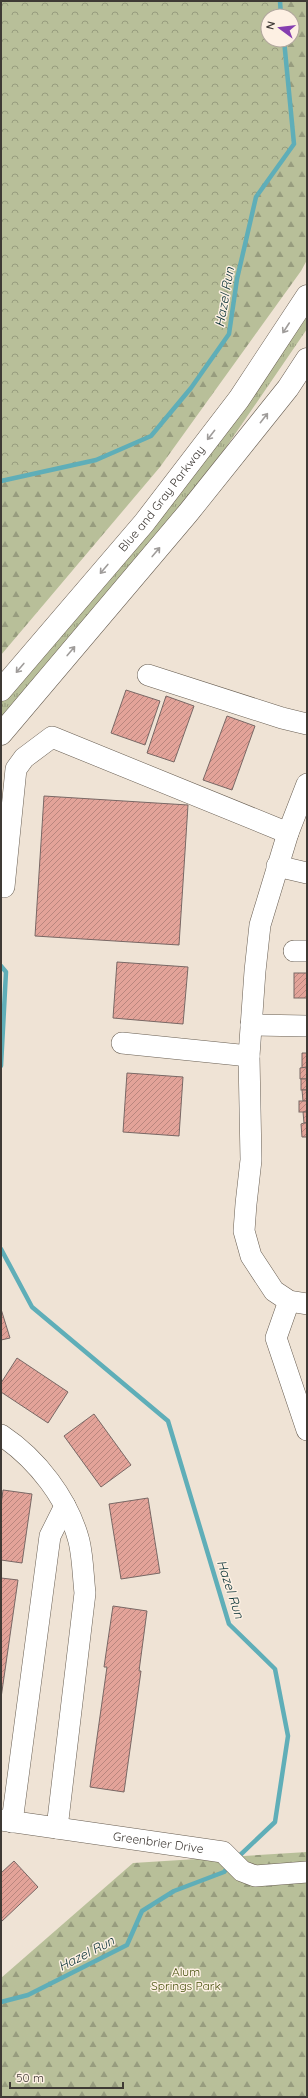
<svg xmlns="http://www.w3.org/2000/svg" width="308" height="2098" font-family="Quicksand,sans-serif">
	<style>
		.grass { fill: url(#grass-tufts) }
		.forest { fill: url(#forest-firs); fill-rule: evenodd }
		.park { fill: url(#park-crowns) }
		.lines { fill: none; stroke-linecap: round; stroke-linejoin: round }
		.stream { stroke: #5faeb8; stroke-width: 4.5 }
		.building { fill: url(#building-hatch); stroke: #796865 }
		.minor-casing { stroke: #685e52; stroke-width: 22 }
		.highway-casing { stroke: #685e52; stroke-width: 23 }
		.minor { stroke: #fff; stroke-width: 21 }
		.highway { stroke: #fff; stroke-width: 22 }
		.oneway { stroke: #9f9c9a }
		.labels { text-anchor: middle; stroke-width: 3; stroke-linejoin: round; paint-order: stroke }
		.street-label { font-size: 12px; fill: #3f3a35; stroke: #fdf0e3 }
		.park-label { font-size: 12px; fill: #49520f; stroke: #fdf0e3 }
		.water-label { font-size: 13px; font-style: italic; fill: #0c3438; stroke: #fdf0e3 }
	</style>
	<defs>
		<pattern id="grass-tufts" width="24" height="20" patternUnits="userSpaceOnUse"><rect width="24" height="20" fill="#b8bf99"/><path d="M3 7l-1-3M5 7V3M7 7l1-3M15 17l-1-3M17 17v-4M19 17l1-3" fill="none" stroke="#979c7e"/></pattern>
		<pattern id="forest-firs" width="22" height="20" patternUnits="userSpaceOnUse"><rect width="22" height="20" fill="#b8bf99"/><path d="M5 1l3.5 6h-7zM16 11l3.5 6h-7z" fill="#979c7e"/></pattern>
		<pattern id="park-crowns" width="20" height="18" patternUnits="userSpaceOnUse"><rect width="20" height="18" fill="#b8bf99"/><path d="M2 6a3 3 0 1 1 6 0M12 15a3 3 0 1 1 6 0" fill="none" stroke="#979c7e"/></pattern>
		<pattern id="building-hatch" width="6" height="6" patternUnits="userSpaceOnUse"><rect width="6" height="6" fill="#e3a399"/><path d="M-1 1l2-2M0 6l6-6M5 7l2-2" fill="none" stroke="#b9867e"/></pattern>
	</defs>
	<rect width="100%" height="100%" fill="#efe3d5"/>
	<path class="grass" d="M307,312V329L207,475L1,719V702L104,581Z"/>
	<g class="forest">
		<path d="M1,1H307V260L301,271L160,467L1,655ZM268,16H292V40H268Z"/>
		<path d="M307,1852V2097H1V1978L133,1863Z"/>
	</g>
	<path class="park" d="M1,1H280L281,16H268V40H284L294,144L256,197L237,279L229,334L191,388L151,436L96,460L1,481Z"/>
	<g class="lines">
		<g class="stream">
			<path d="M280,1L281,16"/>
			<path d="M1,481L96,460L151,436L191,388L229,334L237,279L256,197L294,144L284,40"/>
			<path d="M1,966L6,972L1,1066"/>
			<path d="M1,1249L32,1307L168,1421L229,1624L275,1669L288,1736L275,1822L237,1858"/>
			<path d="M1,2002L28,1995L127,1945L142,1911L174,1891L224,1872L229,1866"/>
		</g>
	</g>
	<g class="building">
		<path d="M126,690L160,701L145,745L111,733Z"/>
		<path d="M166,696L194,706L174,762L147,753Z"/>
		<path d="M227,716L255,726L232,790L203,780Z"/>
		<path d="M44,796L188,805L179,945L35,936Z"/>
		<path d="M117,962L188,967L183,1024L113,1018Z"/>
		<rect x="294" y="973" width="13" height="25"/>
		<path d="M302,1053H307V1067L302,1068Z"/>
		<path d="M307,1067V1079H300V1068Z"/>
		<path d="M127,1073L183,1077L179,1136L123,1132Z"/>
		<rect x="301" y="1079" width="6" height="11"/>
		<path d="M302,1090H307V1101H303Z"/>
		<rect x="299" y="1101" width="8" height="11"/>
		<path d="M303,1112H307V1123H304Z"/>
		<path d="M304,1123H307V1137H302L301,1124Z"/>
		<path d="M1,1309L10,1338L1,1340Z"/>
		<path d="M17,1358L68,1392L48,1423L1,1392V1383Z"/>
		<path d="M94,1414L131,1465L101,1487L64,1436Z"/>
		<path d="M3,1490L32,1494L22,1563L1,1560V1505Z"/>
		<path d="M148,1498L160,1573L121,1579L109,1504Z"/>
		<path d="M1,1578L18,1580L1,1698Z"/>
		<path d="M113,1606L147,1611L139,1671H141L124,1792L90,1787L107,1667H104Z"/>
		<path d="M14,1861L38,1887L1,1922V1873Z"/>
	</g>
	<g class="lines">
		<defs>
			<g id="minor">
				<path d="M148,675L282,718L307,724"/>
				<path d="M307,784L288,833L260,925L255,971L249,1056L251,1160L246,1204L244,1231L251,1256L274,1291L289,1301L307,1304"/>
				<path d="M277,866L307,873"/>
				<path d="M4,887L16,769L24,758L52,737L288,833"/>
				<path d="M294,951H307"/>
				<path d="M251,1025L307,1026"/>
				<path d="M122,1043L249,1056"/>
				<path d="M289,1301L276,1338L307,1430"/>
				<path d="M1,1435C37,1459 68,1499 79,1541C83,1558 83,1576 85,1593L57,1828"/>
				<path id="s1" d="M1,1820L223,1852L242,1871L255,1876L307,1872"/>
				<path d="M12,1822L50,1536L65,1506"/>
			</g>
			<g id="highway">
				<path id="s2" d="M1,690L144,523L239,399L307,296"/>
				<path d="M1,734L188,513L288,388L307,359"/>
			</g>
		</defs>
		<use href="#minor" class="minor-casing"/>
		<use href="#highway" class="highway-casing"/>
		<use href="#minor" class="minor"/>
		<use href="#highway" class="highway"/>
	</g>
	<defs><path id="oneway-shaft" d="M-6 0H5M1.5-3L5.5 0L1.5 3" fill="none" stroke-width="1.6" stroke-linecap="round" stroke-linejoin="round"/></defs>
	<g class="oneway">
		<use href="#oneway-shaft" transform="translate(286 328) rotate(123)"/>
		<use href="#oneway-shaft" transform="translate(264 418) rotate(-52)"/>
		<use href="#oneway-shaft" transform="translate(211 435) rotate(128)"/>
		<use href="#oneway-shaft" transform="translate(156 552) rotate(-50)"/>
		<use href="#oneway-shaft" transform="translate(104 569) rotate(130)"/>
		<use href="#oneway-shaft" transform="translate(71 651) rotate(-50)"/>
		<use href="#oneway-shaft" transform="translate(20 668) rotate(130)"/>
	</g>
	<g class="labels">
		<g class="street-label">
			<text dy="4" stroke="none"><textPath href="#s2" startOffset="250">Blue and Gray Parkway</textPath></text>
			<text dy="4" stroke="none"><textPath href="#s1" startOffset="159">Greenbrier Drive</textPath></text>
		</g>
		<g class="park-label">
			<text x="186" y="1976">Alum<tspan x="186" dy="14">Springs Park</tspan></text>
		</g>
		<g class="water-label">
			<text transform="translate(224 297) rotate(-80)" y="5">Hazel Run</text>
			<text transform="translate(231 1589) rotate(72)" y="5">Hazel Run</text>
			<text transform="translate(86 1953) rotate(-27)" y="5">Hazel Run</text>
		</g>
	</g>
	<rect width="308" height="2098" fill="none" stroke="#3f3a35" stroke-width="4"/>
	<g transform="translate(280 28) rotate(285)"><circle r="19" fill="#fdf0e3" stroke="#b1a79d"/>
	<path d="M0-3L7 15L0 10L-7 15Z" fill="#863eb0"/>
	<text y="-6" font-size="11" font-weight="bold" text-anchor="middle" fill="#3f3a35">N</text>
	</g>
	<path d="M10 2082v6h113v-6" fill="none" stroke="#3f3a35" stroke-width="2"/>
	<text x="16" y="2082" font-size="12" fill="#3f3a35" stroke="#fdf0e3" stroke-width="3" paint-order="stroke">50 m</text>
</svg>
